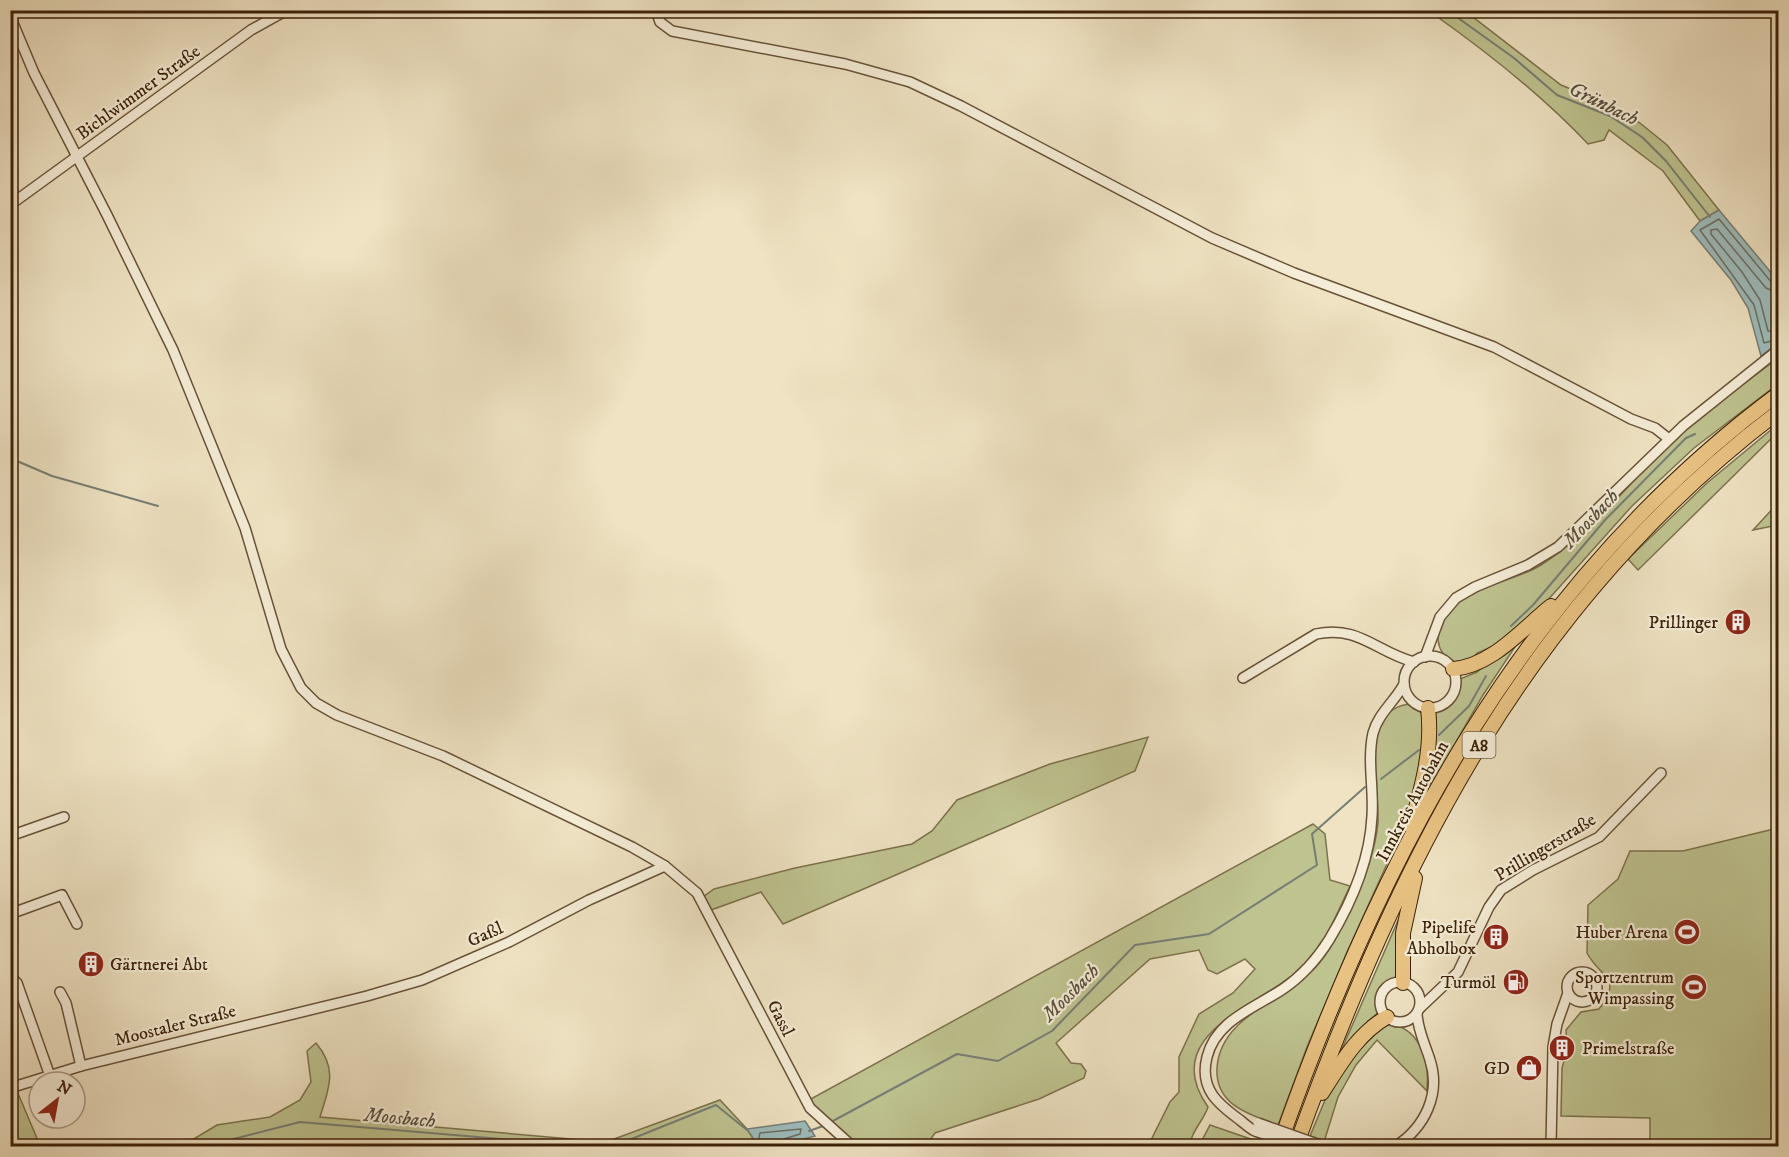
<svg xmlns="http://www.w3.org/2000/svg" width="1789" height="1157" font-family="'IM FELL DW Pica',serif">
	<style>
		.green { fill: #bec390; stroke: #7d724c; stroke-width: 1.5 }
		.water { fill: #9dbcbc; stroke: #767e74; stroke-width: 1.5 }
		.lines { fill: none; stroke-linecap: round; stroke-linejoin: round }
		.shore { stroke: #6c6e62; stroke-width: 1.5 }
		.stream { stroke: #767e74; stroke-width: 2 }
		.minor-casing { stroke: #695238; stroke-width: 12 }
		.highway-casing { stroke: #3c2109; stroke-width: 16 }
		.minor { stroke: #f5edd8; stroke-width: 9 }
		.highway { stroke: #e8c282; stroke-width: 14 }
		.minor-bridge-casing { stroke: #695238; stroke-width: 12; stroke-linecap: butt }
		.minor-bridge { stroke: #f5edd8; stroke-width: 9 }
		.labels { text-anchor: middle; stroke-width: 4.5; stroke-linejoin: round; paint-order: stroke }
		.shield { fill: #f5edd8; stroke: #745e47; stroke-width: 1.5 }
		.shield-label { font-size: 16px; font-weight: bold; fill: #3c2109 }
		.street-label { font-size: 18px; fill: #3c2109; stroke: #f5edd8 }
		.poi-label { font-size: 18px; fill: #3c2109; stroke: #f5edd8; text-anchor: end }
		.water-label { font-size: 20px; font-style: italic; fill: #59503f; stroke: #f5edd8 }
	</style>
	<rect width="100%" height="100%" fill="#efe3c3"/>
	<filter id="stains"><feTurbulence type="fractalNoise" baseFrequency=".00333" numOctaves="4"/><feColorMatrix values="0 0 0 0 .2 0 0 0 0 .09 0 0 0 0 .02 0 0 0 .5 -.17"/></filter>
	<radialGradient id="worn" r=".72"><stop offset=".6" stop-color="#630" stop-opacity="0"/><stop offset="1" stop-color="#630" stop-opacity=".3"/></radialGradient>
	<g class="green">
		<path d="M1429,11H1465L1561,85L1605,103L1640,123L1667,145L1719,210L1700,221L1663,171L1609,130L1604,140L1588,144C1540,93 1486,51 1429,11Z"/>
		<path d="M1778,358V384L1694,448L1632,506L1546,602L1509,639L1477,653L1468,664L1456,666C1434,651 1433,633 1449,612C1471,584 1512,583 1541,565C1595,531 1633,476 1681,434C1711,406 1746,383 1778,358Z"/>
		<path d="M1778,424V432L1638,570L1628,559L1707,483Z"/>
		<path d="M1778,503V525L1753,530Z"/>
		<path d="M1511,644L1515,647L1483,695L1426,794L1433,712C1451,707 1459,698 1460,679L1477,672Z"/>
		<path d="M1409,704L1419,710L1425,718L1427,736L1411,811L1347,952L1307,1047L1278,1125C1251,1115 1215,1106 1217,1068C1220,1017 1282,1001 1315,968C1330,952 1341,929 1350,910C1363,883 1375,853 1378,823C1380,788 1358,710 1409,704Z"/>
		<path d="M1148,737L1135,771L783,924L761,892L711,910L703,897L714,889L795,868L912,844L932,831L957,800L1050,764Z"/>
		<path d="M1313,824L1325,834L1330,880L1350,886C1336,916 1323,949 1298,971C1258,1006 1157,1035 1208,1107C1204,1120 1190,1133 1190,1146H1148L1170,1102L1179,1092V1057L1199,1014L1233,993L1255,969L1245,959L1217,974L1208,970L1199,950L1150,959L1056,1043L1071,1063L1081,1064L1086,1071L1084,1078L1039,1099L935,1133L926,1146H858L826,1121L809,1100Z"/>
		<path d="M1778,828V1139L1748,1146H1650V1118L1561,1116L1562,1068L1567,1051L1566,1030L1581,1012L1599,1009C1624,977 1600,978 1587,953L1588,905L1618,879L1630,851H1683Z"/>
		<path d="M1400,916L1403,917L1398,979C1383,983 1372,996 1379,1012L1368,1021L1343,1053L1341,1051Z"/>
		<path d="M1384,1024C1420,1024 1430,1061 1427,1091L1377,1040L1356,1065L1338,1097L1324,1142L1310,1136L1325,1100L1343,1067Z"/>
		<path d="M316,1043C338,1069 329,1088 320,1117L606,1142L720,1100L747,1129L758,1146H182L217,1125L270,1117L300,1100L311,1082L307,1051Z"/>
		<path d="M17,1091L39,1143L30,1146H11V1095Z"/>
		<path d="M1210,1125L1271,1146H1199Z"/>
	</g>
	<g class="water">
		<path d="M1719,210L1778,281V343L1761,356L1748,308L1731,280L1691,231L1700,221Z"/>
		<path d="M805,1121L815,1136L778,1146H758L747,1129Z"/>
	</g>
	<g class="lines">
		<g class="shore">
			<path d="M1778,285L1772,283L1719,219L1700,230L1754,305L1764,343L1778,339"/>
			<path d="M1778,293L1766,288L1717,229L1711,230V234L1742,272L1760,300L1768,331H1778"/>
			<path d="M762,1146L759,1137L760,1133L801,1129L800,1134L784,1139L782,1146"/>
		</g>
		<g class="stream">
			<path d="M1447,10L1514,58L1557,95L1610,116L1642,137L1666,161L1710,217"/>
			<path d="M10,458L52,476L158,506"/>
			<path d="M1511,626L1533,605L1605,520L1686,438L1695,434"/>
			<path d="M1439,735L1469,706L1486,676"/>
			<path d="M1381,779L1419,750"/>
			<path d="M831,1122L957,1054L998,1061L1052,1031L1135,945L1209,934L1317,865L1312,834L1365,787"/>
			<path d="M809,1131L826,1125"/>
			<path d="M216,1146L222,1142L300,1122L584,1146"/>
			<path d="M614,1146L716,1105L747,1130"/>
		</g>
		<defs>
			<g id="minor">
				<path d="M656,10L660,22L672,31L845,64L910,82L961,106L1212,238L1294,273L1494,347L1631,419L1655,428L1669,439"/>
				<path d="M10,16L34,73L107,215L173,350L245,528L281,649L301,688L316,703L337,715L443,756L632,847L665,866L697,893L810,1108L852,1146"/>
				<path d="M10,205L251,30L287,10"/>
				<circle cx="1430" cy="682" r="26"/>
				<path d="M1425,657L1440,617L1456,598L1475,587L1528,565L1558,547L1683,426L1778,350"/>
				<path d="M1243,678L1316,634C1359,625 1376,652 1414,662"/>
				<path d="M10,836L64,817"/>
				<path d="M10,914L62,895L77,924"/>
				<circle cx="1582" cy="987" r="15"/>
				<path d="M10,976L17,983L50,1076"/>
				<circle cx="1400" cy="1002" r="20"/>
				<path d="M60,992L66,1003L81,1066"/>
				<path d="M1419,1009L1458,972L1489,907L1501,890L1533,870L1599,837L1661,773"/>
				<path d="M10,1088L81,1066L367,996L422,980L509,942L589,900L665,866"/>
				<path d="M1255,1131C1249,1128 1245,1124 1240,1120C1218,1104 1199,1089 1207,1057C1216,1020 1255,1008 1283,989C1302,976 1317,959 1329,940C1352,902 1370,859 1372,816C1374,789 1367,760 1373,733C1378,714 1395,701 1404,684"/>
				<path d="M1396,1146C1425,1127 1441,1094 1430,1060C1425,1044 1418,1031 1417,1014"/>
				<path d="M1551,1146L1553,1047L1557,1024L1568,993"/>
			</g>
			<g id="highway">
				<path d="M1453,669C1492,666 1522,629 1551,606"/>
				<path d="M1411,826C1422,787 1433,749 1428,708"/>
				<path d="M1403,983V933L1415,878"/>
				<path d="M1322,1093C1340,1065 1357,1034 1387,1017"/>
				<path d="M1279,1146C1382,852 1523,584 1778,394"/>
				<path d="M1296,1146C1400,858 1528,601 1778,412"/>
			</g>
		</defs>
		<use href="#minor" class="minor-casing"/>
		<use href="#highway" class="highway-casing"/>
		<use href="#minor" class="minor"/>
		<use href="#highway" class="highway"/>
		<defs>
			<g id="minor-bridge">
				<path d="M1258,1123L1323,1146"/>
				<path d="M1255,1131L1299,1146"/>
			</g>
		</defs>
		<use href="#minor-bridge" class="minor-bridge-casing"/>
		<use href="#minor-bridge" class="minor-bridge"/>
	</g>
	<defs>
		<symbol id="building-disc" viewBox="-11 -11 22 22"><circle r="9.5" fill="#8f2418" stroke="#f5edd8"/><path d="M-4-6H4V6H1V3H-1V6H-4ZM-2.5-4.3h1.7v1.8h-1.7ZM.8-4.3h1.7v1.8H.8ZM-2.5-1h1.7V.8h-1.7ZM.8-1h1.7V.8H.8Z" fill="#fff"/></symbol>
		<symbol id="stadium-disc" viewBox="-11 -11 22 22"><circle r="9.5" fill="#8f2418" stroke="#f5edd8"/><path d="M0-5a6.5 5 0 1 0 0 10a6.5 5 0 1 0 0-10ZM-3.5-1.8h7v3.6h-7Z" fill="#fff"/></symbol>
		<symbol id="fuel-disc" viewBox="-11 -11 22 22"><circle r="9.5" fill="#8f2418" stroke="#f5edd8"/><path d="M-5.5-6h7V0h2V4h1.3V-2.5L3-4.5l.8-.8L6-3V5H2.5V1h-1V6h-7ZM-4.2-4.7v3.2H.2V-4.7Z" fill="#fff"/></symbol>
		<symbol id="shop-disc" viewBox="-11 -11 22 22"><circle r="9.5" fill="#8f2418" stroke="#f5edd8"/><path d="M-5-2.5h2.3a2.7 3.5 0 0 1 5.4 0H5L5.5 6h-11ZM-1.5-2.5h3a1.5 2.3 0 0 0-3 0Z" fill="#fff"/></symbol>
	</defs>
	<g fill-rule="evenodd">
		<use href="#building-disc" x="1723" y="607" width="30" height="30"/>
		<use href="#stadium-disc" x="1672" y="917" width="30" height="30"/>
		<use href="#building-disc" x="1481" y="922" width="30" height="30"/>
		<use href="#building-disc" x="76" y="949" width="30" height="30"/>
		<use href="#fuel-disc" x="1501" y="967" width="30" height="30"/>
		<use href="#stadium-disc" x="1679" y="972" width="30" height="30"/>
		<use href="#building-disc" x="1547" y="1033" width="30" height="30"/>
		<use href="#shop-disc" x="1514" y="1053" width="30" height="30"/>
	</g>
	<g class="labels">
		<rect class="shield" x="1462.5" y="732" width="33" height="26" rx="4.5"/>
		<g class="shield-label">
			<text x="1479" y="751">A8</text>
		</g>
		<g class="street-label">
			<text transform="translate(138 92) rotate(-36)" y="6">Bichlwimmer Straße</text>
			<text transform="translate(1412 801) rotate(-62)" y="6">Innkreis Autobahn</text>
			<text transform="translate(1545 847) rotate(-31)" y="6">Prillingerstraße</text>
			<text transform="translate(485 934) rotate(-24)" y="6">Gaßl</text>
			<text transform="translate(781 1018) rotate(63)" y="6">Gassl</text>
			<text transform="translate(175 1025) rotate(-14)" y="6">Moostaler Straße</text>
		</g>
		<g class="poi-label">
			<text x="1718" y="628">Prillinger</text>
			<text x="1476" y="933">Pipelife<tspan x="1476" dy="21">Abholbox</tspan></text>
			<text x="1668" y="938">Huber Arena</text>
			<text x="110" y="970" text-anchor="start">Gärtnerei Abt</text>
			<text x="1674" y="983">Sportzentrum<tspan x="1674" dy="21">Wimpassing</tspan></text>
			<text x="1496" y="988">Turmöl</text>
			<text x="1582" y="1054" text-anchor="start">Primelstraße</text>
			<text x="1510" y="1074">GD</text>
		</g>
		<g class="water-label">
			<text transform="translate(1604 103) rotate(26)" y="7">Grünbach</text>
			<text transform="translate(1590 518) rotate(-47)" y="7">Moosbach</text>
			<text transform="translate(1070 992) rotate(-45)" y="7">Moosbach</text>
			<text transform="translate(400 1117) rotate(5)" y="7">Moosbach</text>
		</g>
	</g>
	<rect width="1789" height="1157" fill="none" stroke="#efe3c3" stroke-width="36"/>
	<rect x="12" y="12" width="1765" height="1133" fill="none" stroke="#3c2109" stroke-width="3"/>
	<rect x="18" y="18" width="1753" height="1121" fill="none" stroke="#3c2109" stroke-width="1.5"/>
	<g transform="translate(57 1100) rotate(31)"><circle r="28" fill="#f5edd8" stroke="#ab9b85" stroke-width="1.5"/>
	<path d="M0-4.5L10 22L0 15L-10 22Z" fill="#8f2418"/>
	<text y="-9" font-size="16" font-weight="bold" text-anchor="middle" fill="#3c2109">N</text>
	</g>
	<rect width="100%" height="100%" filter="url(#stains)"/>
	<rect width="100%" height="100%" fill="url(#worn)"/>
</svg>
